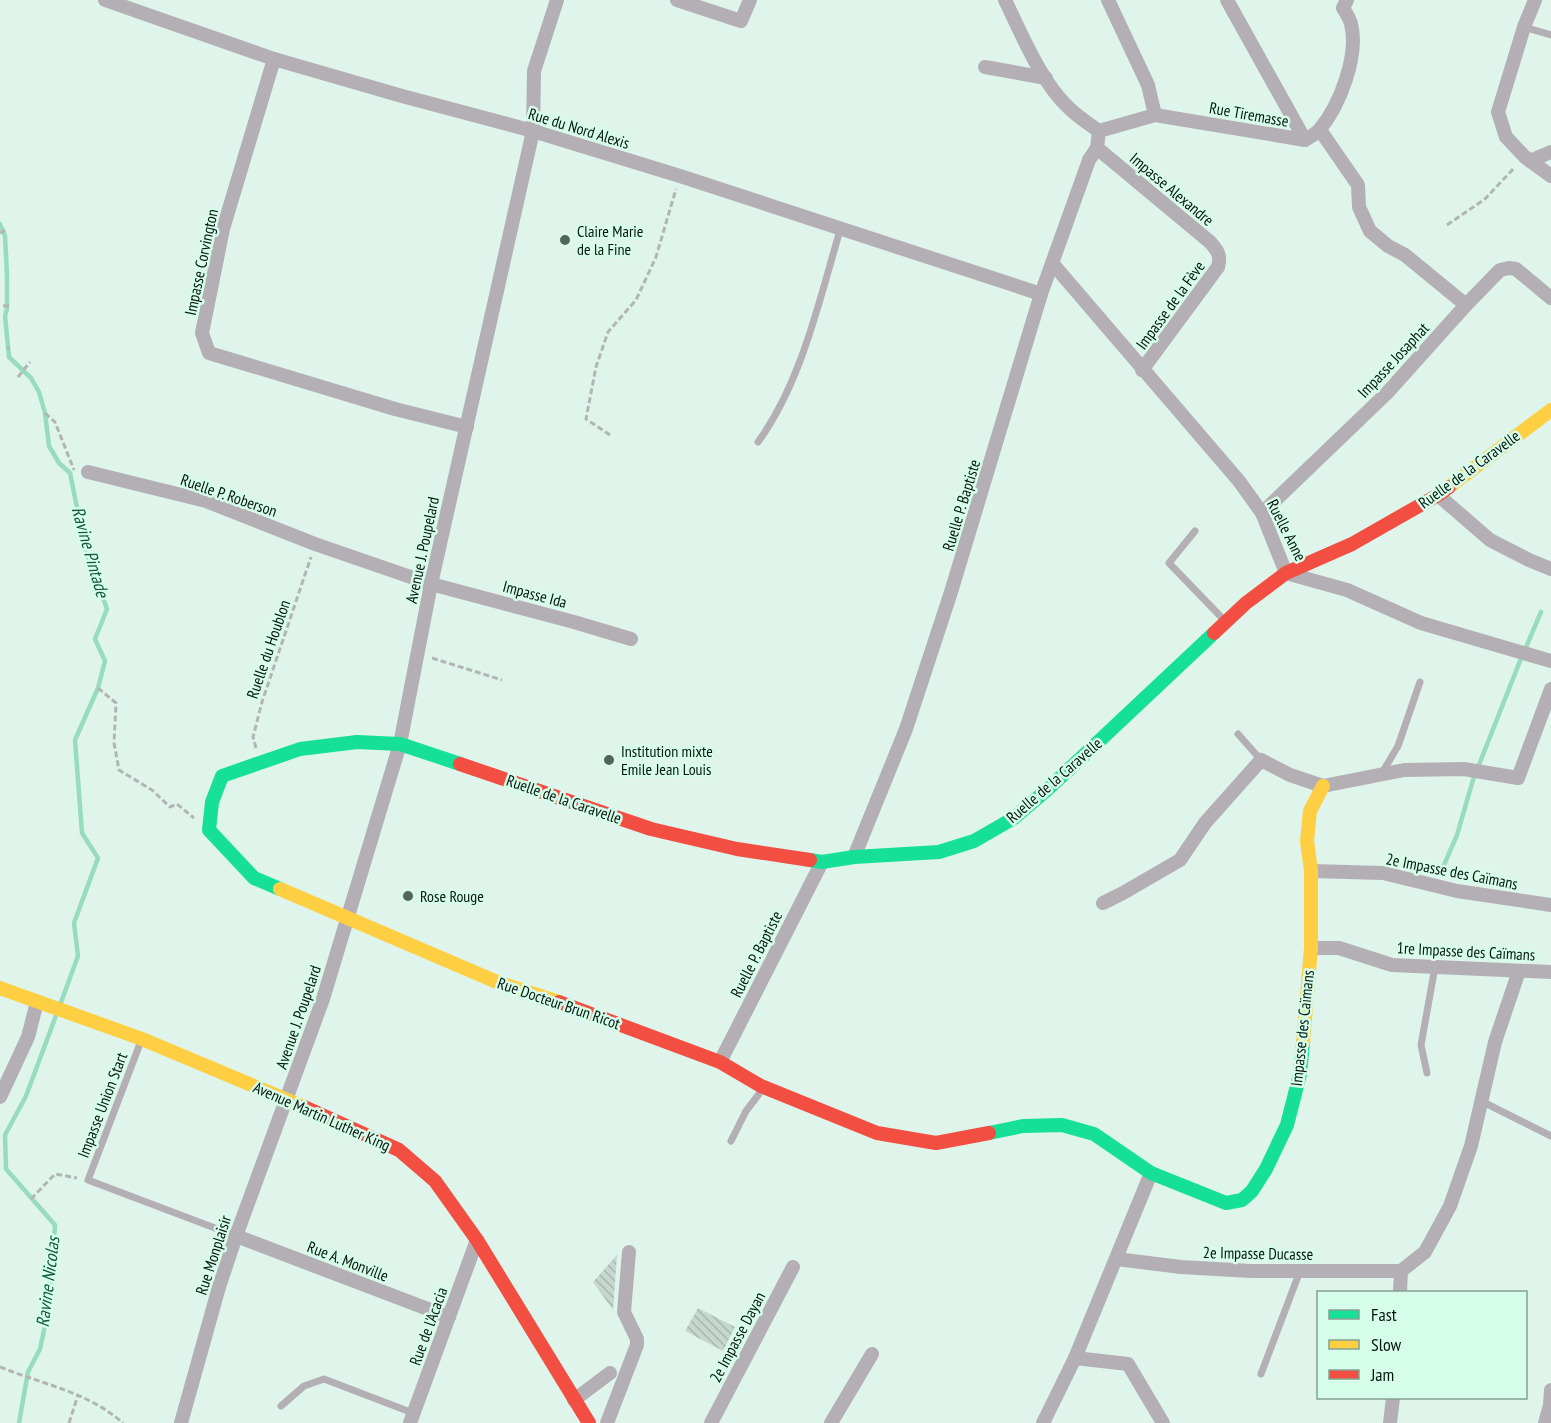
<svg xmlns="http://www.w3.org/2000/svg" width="1551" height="1423" font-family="'PT Sans Narrow',sans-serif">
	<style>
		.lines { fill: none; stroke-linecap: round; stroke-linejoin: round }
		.stream { stroke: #98dcbe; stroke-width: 4.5 }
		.building { fill: url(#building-back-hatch) }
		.path { stroke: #b1b6b5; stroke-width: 3; stroke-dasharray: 6 3; stroke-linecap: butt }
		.lane { stroke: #b4afb4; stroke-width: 7 }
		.street { stroke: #b4afb4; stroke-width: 14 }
		.fast { stroke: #16e098; stroke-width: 14 }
		.slow { stroke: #ffcf43; stroke-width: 14 }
		.jam { stroke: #f24e42; stroke-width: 14 }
		.poi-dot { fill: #53645c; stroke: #d6fdea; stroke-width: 2 }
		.labels { text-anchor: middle; stroke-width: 5; stroke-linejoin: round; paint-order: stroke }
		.street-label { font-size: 16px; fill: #081610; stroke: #d6fdea }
		.poi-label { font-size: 16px; fill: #081610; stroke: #d6fdea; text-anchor: start }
		.water-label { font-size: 18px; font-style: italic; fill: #12573e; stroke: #d6fdea }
	</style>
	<defs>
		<pattern id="building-back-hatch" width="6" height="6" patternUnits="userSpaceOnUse" patternTransform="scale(1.5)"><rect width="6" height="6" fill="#c6d7cf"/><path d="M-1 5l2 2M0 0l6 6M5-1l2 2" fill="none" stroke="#a9b8b1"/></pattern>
	</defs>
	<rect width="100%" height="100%" fill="#dff4ea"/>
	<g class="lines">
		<g class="stream">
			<path d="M0,224L5,236L7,275V309L5,316L9,357L31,378L39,392L45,413L49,446L59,463L70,473L86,552L107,609L95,639L105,661L98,688L75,740L82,833L98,858L74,923L78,956L60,1005"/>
			<path d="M1444,865L1457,835L1473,780L1518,666L1541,612"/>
			<path d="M19,1423L28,1372L40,1349L45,1326L52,1273L55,1225L6,1169L5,1135L26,1096L57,1013"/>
		</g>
	</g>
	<g class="building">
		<path d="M617,1255L613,1310L593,1282Z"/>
		<path d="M698,1308L735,1327L723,1351L685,1331Z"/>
	</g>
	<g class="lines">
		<g class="path">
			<path d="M1447,225L1485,199L1515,167"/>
			<path d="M0,233L7,229"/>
			<path d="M3,306H10"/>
			<path d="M7,348H10"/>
			<path d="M18,377L30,362"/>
			<path d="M45,413L55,422L74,470"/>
			<path d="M610,435L586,419L596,367L608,332L636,300L656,257L676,189"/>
			<path d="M432,658L502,680"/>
			<path d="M98,688L116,703L114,743L119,770L152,790L170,807L177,804L194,818"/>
			<path d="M256,748L253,737L262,702L311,557"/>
			<path d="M31,1199L55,1174L77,1178"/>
			<path d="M0,1367C42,1384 88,1392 123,1423"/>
			<path d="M69,1423L78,1395"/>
		</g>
		<g class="lane">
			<path d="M1524,27L1551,35"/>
			<path d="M758,442C802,382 820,297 841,227"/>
			<path d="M1195,531L1169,563L1224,620"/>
			<path d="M1238,734L1261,760"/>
			<path d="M1382,773L1398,746L1420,682"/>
			<path d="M141,1041L88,1180L236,1236"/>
			<path d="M1427,1073L1421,1045L1435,967"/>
			<path d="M1481,1101L1551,1136"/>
			<path d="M731,1141L746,1111L759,1094L761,1088"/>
			<path d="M1261,1374L1300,1271"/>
			<path d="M281,1406L304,1386L324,1379L413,1413"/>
		</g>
		<g class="street">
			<path d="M105,0L274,59L402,96L533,131L680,176L1041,294"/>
			<path d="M677,0L741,21L750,0"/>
			<path d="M1005,0C1021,33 1042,84 1069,108C1078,117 1089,124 1099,131"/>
			<path d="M1108,0L1148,85L1155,115"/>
			<path d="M1227,0L1305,140"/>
			<path d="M1535,0L1524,27L1498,112L1506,137L1525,157L1551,176"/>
			<path d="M274,59L223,229L202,333L209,353L395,409L467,427"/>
			<path d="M985,67L1046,78"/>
			<path d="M1320,130L1358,185L1359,207L1370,231L1388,246L1405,255L1466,305"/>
			<path d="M1097,148L1210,242C1218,251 1221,255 1218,267L1142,370"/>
			<path d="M1530,161L1551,152"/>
			<path d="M1053,264L1239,481L1262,513L1286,573L1347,590L1421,623L1551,661"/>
			<path d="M88,472L206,501L315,544L431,584L574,622L631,639"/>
			<path d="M1438,495L1490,540L1529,560L1551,569"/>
			<path d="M1262,513L1387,393L1466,305L1500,270L1509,268L1516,269L1551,298"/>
			<path d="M854,857L906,729L951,592L1041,294L1089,160L1097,148L1099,131L1155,115L1305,140C1310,137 1317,133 1320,129C1340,105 1359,55 1351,24C1350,19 1346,13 1343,8L1347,0"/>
			<path d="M1311,871L1383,873L1457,891L1551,905"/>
			<path d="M1103,903L1123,893L1180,860L1205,823L1261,760L1290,775L1323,786L1404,770L1464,769L1518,778L1551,689"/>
			<path d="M1311,948H1339L1392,965L1551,972"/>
			<path d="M720,1062L822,862"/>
			<path d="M0,1097L28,1037L37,1002"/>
			<path d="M236,1236L449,1317"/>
			<path d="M1116,1259L1181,1267L1251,1271H1401"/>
			<path d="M1401,1271L1425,1252L1450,1206L1471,1146L1495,1042L1519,971"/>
			<path d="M1400,1292L1401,1271"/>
			<path d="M1075,1358L1128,1364L1163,1423"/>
			<path d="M574,1400L610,1373"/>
			<path d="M181,1423L219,1287L236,1236L323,999L400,744L431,584L533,131L534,71L557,0"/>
			<path d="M410,1423L477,1240"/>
			<path d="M607,1423L637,1345V1339L624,1312L629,1252"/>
			<path d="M711,1423L793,1267"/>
			<path d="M831,1423L872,1354"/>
			<path d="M1043,1423L1075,1358L1151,1173"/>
			<path d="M1390,1423L1393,1398"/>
			<path d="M1545,1423L1550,1405L1551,1390"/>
		</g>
		<g class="fast">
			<path d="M810,860L822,862L854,857L939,852L974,841L1014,818L1048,789L1214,633"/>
			<path d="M280,889L254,878L209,830L212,802L222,776L300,749L357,742L400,744L460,764"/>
			<path d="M989,1133L1023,1126L1062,1125L1094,1134L1151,1173L1226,1203L1242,1200L1252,1191L1266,1169L1287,1125L1300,1074L1303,1043"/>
		</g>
		<g class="slow">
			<path d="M1449,487L1551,410"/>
			<path d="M280,889L497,982L559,1002"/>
			<path d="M0,988L142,1039L304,1107"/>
			<path d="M1303,1043L1311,948V871L1307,841L1310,811L1323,786"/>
		</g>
		<g class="jam">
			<path d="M1214,633L1246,603L1286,573L1352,544L1438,495L1449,487"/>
			<path d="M460,764L651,829L737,849L810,860"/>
			<path d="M559,1002L720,1062L761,1086L877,1133L936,1143L989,1133"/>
			<path d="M304,1107L399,1150L435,1181L477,1240L589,1423"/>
		</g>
	</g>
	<g class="poi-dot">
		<circle cx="565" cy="240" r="6"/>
		<circle cx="609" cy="760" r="6"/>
		<circle cx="408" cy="896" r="6"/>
	</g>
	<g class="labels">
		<g class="street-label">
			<text transform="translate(1249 114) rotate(10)" y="6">Rue Tiremasse</text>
			<text transform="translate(579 128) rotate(17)" y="6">Rue du Nord Alexis</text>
			<text transform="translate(1172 189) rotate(40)" y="6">Impasse Alexandre</text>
			<text transform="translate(201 262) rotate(-78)" y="6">Impasse Corvington</text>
			<text transform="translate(1170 305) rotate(-54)" y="6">Impasse de la Fève</text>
			<text transform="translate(1393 360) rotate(-47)" y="6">Impasse Josaphat</text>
			<text transform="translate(1469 469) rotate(-36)" y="6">Ruelle de la Caravelle</text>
			<text transform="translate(229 495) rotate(19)" y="6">Ruelle P. Roberson</text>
			<text transform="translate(961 505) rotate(-73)" y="6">Ruelle P. Baptiste</text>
			<text transform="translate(1287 530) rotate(63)" y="6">Ruelle Anne</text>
			<text transform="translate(422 550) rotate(-78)" y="6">Avenue J. Poupelard</text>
			<text transform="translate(535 594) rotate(15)" y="6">Impasse Ida</text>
			<text transform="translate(268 649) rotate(-71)" y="6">Ruelle du Houblon</text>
			<text transform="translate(1054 780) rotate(-41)" y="6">Ruelle de la Caravelle</text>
			<text transform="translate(564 799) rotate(19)" y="6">Ruelle de la Caravelle</text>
			<text transform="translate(1452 871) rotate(11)" y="6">2e Impasse des Caïmans</text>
			<text transform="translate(1466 951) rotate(3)" y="6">1re Impasse des Caïmans</text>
			<text transform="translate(756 954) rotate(-63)" y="6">Ruelle P. Baptiste</text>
			<text transform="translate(559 1003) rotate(19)" y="6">Rue Docteur Brun Ricot</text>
			<text transform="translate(298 1017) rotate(-71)" y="6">Avenue J. Poupelard</text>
			<text transform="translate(1302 1028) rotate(-84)" y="6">Impasse des Caïmans</text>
			<text transform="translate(102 1105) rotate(-69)" y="6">Impasse Union Start</text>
			<text transform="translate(322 1116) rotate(24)" y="6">Avenue Martin Luther King</text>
			<text transform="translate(1258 1253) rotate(1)" y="6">2e Impasse Ducasse</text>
			<text transform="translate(213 1255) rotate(-72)" y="6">Rue Monplaisir</text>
			<text transform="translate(348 1261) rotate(21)" y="6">Rue A. Monville</text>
			<text transform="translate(428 1326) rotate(-70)" y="6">Rue de l'Acacia</text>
			<text transform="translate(737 1337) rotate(-62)" y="6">2e Impasse Dayan</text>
		</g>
		<g class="poi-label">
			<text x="577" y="237">Claire Marie<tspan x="577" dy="18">de la Fine</tspan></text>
			<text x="621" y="757">Institution mixte<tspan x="621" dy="18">Emile Jean Louis</tspan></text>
			<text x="420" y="902">Rose Rouge</text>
		</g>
		<g class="water-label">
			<text transform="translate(90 552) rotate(74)" y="6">Ravine Pintade</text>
			<text transform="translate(48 1282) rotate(-83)" y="6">Ravine Nicolas</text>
		</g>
	</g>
	<rect x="1317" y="1291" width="210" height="108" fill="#d6fdea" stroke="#84a193" stroke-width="1.5"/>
	<rect x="1329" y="1310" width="30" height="9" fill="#16e098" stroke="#84a193" stroke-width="1.5"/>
	<text x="1371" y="1321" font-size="18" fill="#081610">Fast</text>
	<rect x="1329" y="1340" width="30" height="9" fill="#ffcf43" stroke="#84a193" stroke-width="1.5"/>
	<text x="1371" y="1351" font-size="18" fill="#081610">Slow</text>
	<rect x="1329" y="1370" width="30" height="9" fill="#f24e42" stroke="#84a193" stroke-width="1.5"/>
	<text x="1371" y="1381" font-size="18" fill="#081610">Jam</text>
</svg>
